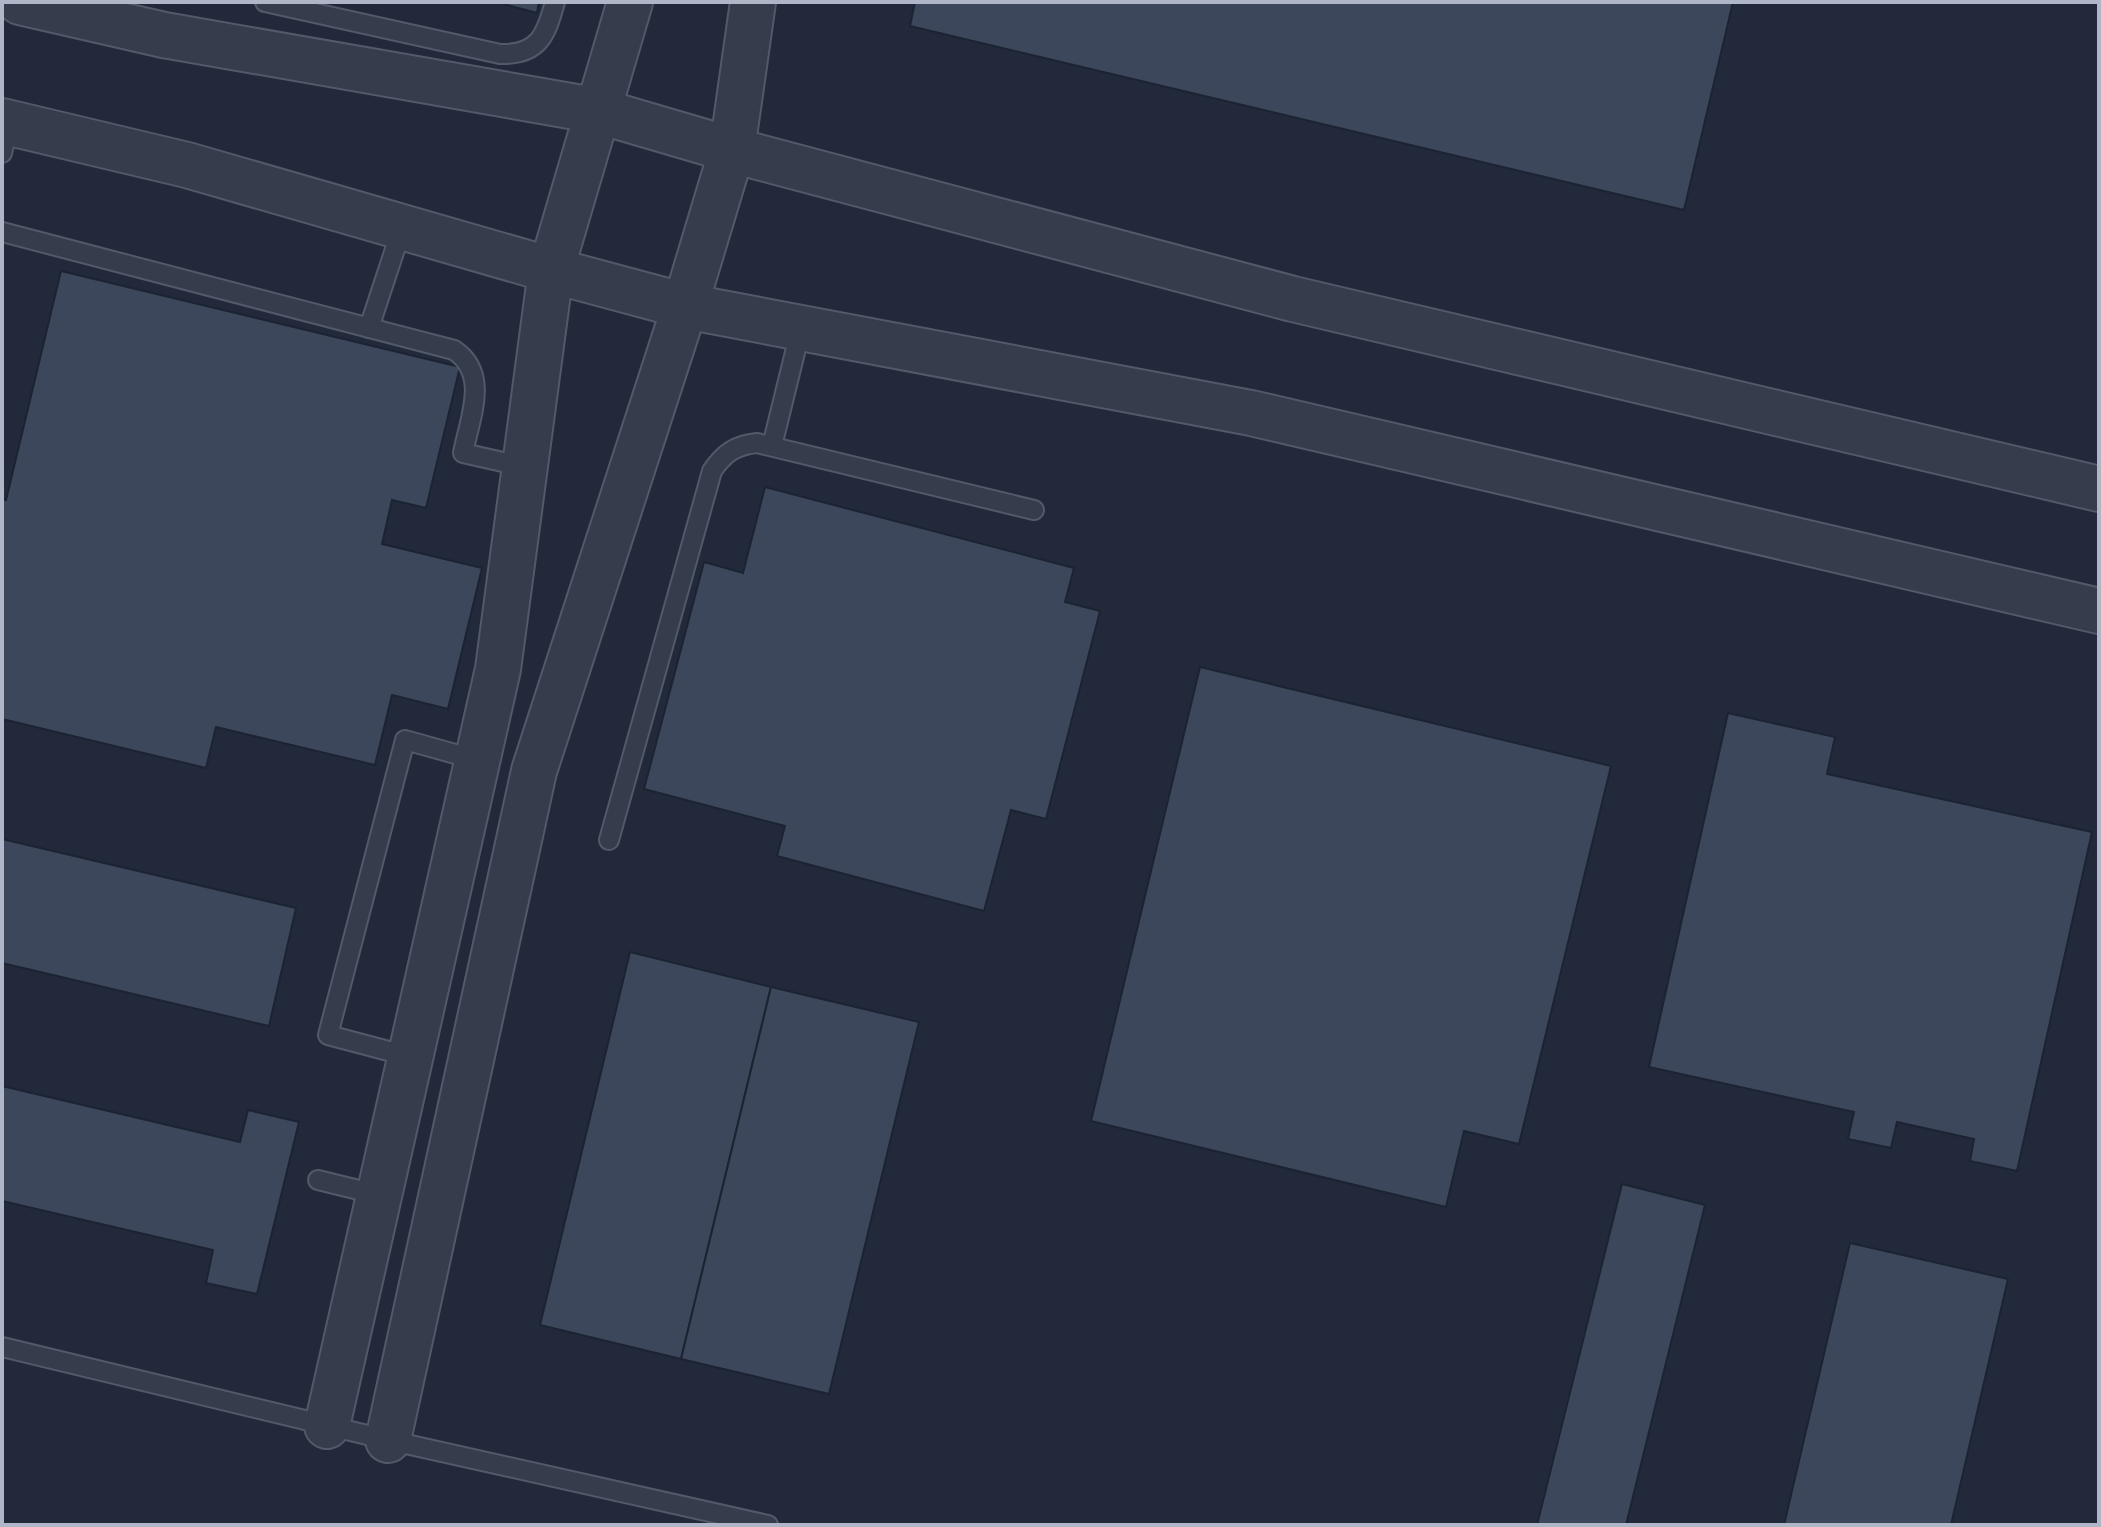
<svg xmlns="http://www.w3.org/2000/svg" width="2101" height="1527" font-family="'Open Sans',sans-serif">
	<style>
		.building { fill: #3d475b; stroke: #1c2332; stroke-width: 2 }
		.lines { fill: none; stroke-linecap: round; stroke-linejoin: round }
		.service-casing { stroke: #525969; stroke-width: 22 }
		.tertiary-casing { stroke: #525969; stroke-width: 48 }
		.service { stroke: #353c4b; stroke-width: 18 }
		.tertiary { stroke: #353c4b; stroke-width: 44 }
	</style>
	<rect width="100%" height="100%" fill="#21293b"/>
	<g class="building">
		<path d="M496,2H539L537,13Z"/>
		<path d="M915,2H1733L1684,210L910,26Z"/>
		<path d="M61,271L460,367L426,508L392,500L382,544L482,568L448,709L392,695L375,765L216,727L206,768L2,719V499L6,500Z"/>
		<path d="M765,487L1074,568L1065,602L1100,611L1046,819L1011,810L984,911L777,856L785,826L644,789L704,562L743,573Z"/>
		<path d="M1200,667L1611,766L1519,1144L1464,1131L1446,1207L1091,1121Z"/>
		<path d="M1728,713L1835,737L1827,774L2092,832L2017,1171L1970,1161L1974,1139L1897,1122L1891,1148L1848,1139L1854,1112L1649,1067Z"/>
		<path d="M2,839L296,908L269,1026L2,963Z"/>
		<path d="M630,952L771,987L681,1359L540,1325Z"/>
		<path d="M771,987L919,1022L829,1394L681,1359Z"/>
		<path d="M2,1086L240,1142L248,1110L299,1122L257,1294L206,1283L213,1250L2,1201Z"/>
		<path d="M1622,1184L1705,1205L1626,1525H1537Z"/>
		<path d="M1850,1243L2008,1279L1951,1525H1784Z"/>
	</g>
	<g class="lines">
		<defs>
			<g id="service">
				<path d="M265,2L500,54C539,55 546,35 555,2"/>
				<path d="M2,153L9,123"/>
				<path d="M2,232L454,350C490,374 470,417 463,453L525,467"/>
				<path d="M369,328L402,228"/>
				<path d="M772,446L801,328"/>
				<path d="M609,840L712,471C724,453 736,445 757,443L1034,510"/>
				<path d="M411,1057L328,1035L405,740L477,760"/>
				<path d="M318,1180L379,1195"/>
				<path d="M2,1347L388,1440L768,1525"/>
			</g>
			<g id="tertiary">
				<path d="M20,2L164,35L599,111L732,150L1293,299L2099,489"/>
				<path d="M2,121L187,165L551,270L685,306L1251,413L2099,611"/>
				<path d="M327,1426L498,669L551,270L630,2"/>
				<path d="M388,1440L534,771L685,306L732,150L753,2"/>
			</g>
		</defs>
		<use href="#service" class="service-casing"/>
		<use href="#tertiary" class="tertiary-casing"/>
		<use href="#service" class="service"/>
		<use href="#tertiary" class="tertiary"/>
	</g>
	<rect width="2101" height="1527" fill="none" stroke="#afb6c7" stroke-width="8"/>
</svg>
